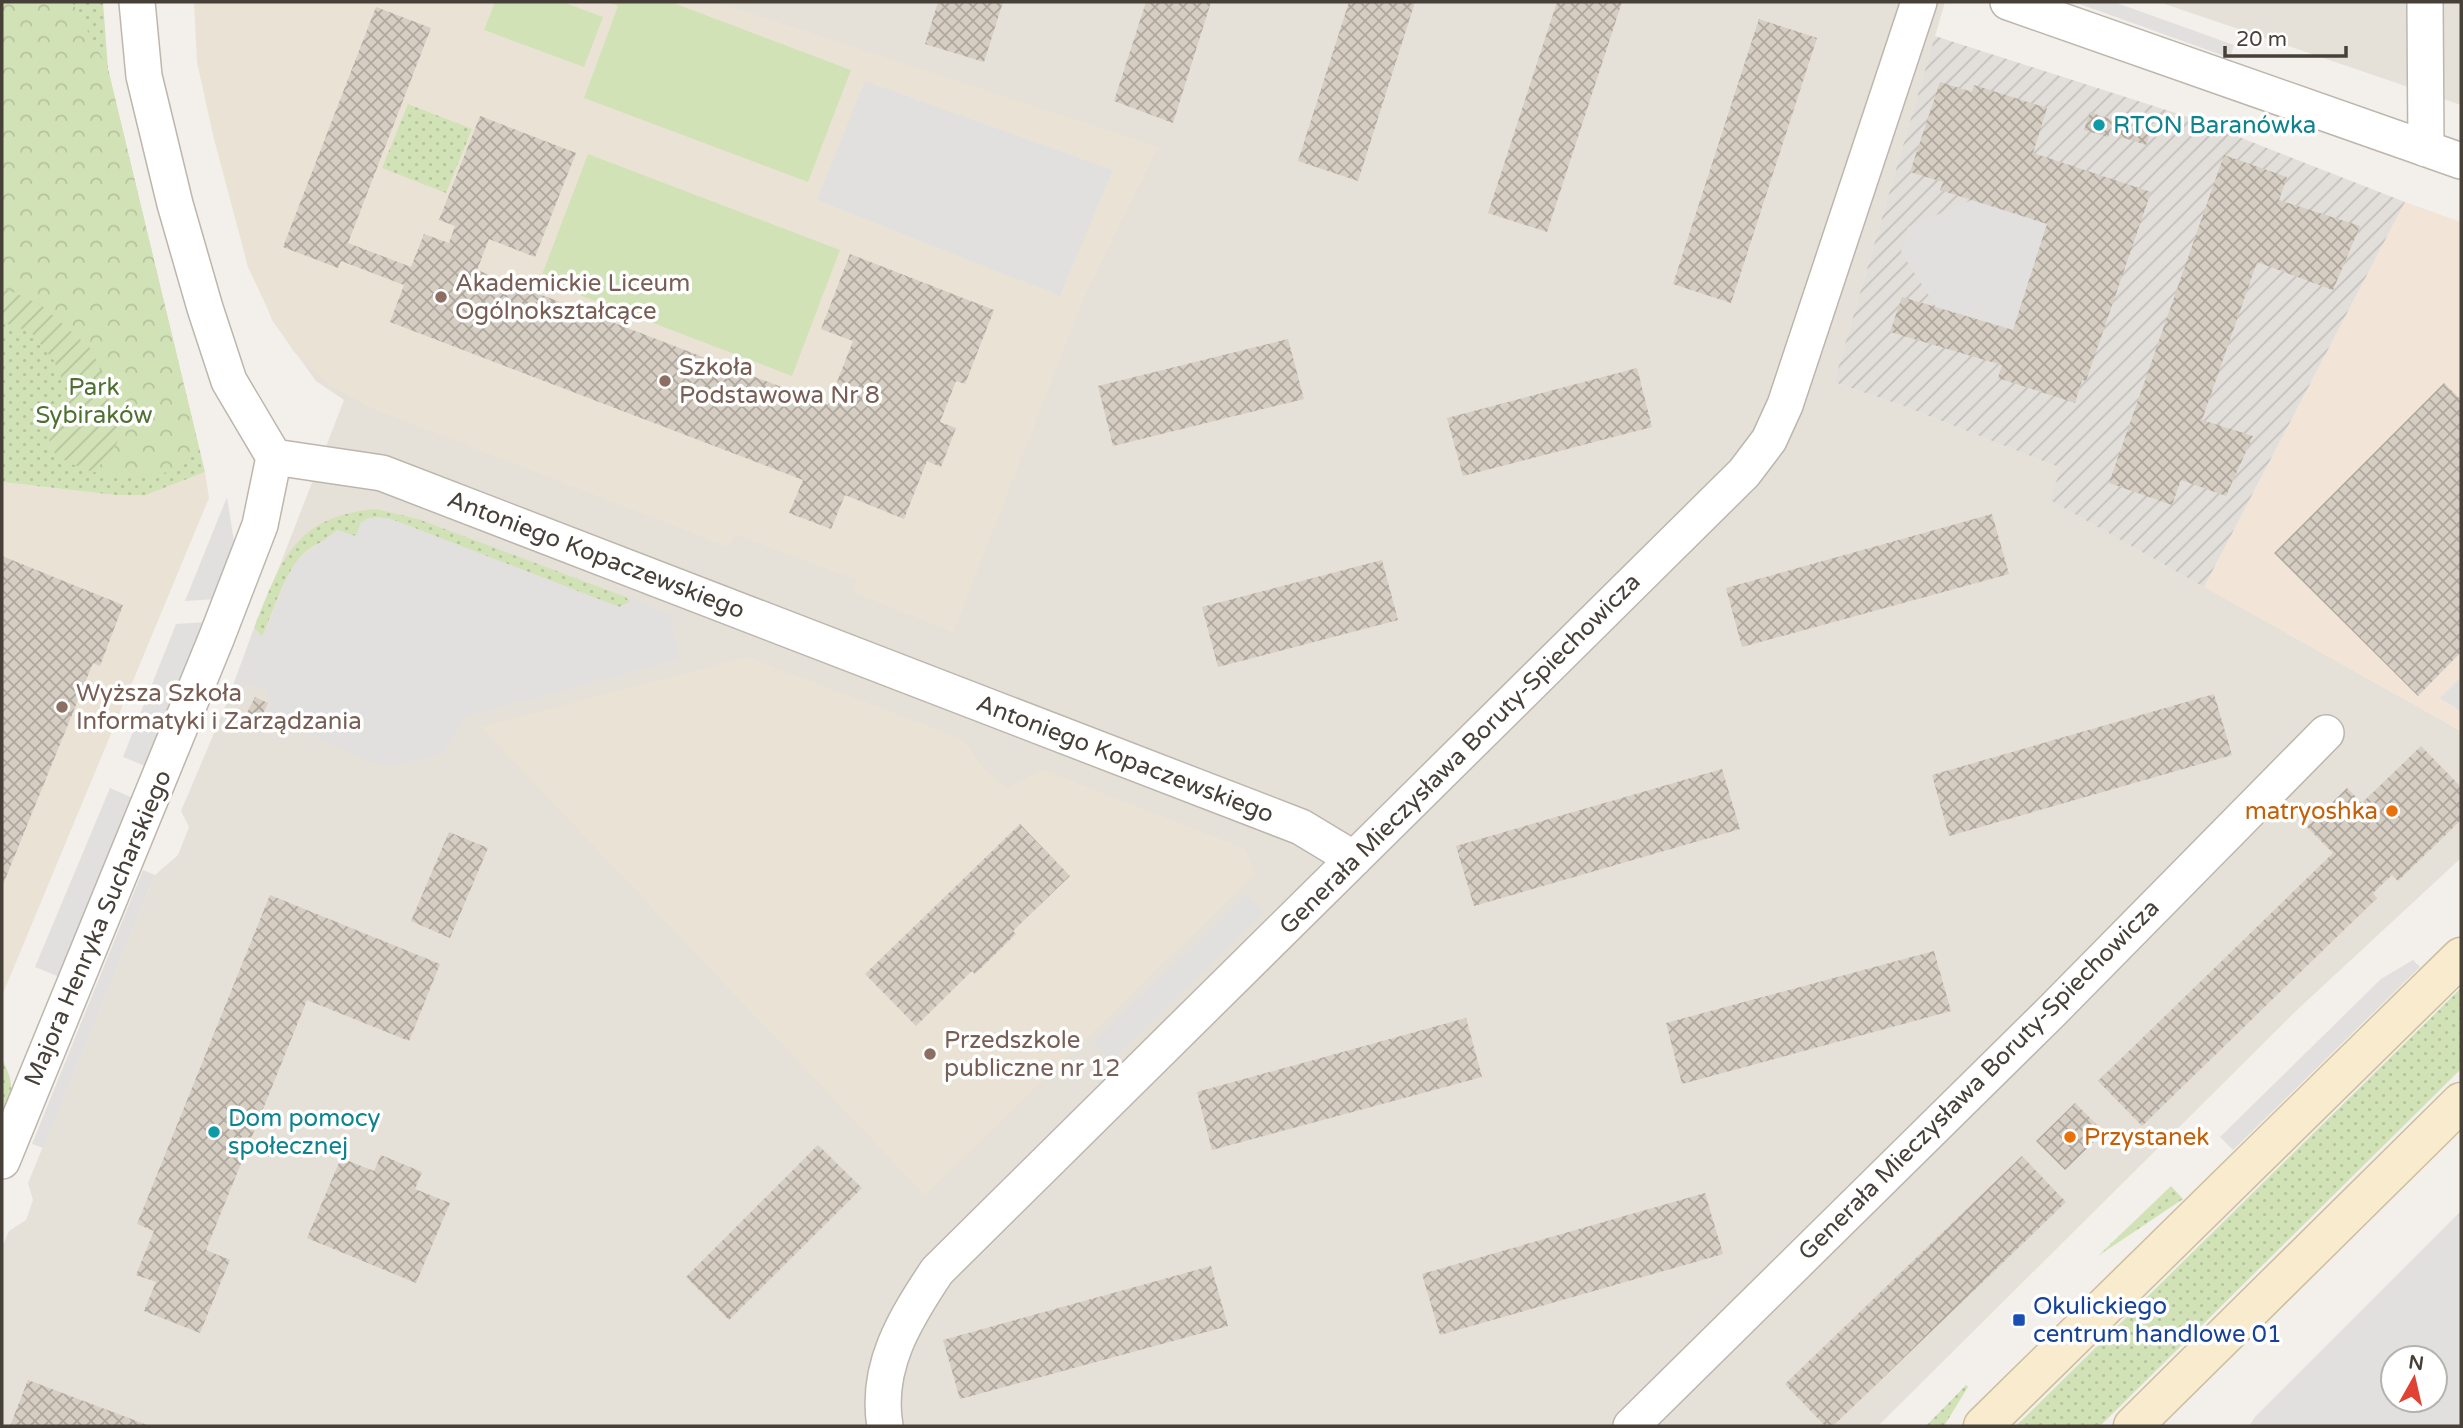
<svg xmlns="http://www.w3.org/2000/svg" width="2463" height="1428" viewBox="0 0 2463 1428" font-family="'Varela Round',sans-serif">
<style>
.residential{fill:#e6e1d8}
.commercial{fill:#f2e5d8}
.industrial{fill:url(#industrial-furrows)}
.education{fill:#eae3d5}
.grass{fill:url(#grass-dots)}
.forest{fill:url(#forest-crowns)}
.garden{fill:url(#garden-furrows)}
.pitch{fill:#d2e2b7}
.parking{fill:#e2e0de;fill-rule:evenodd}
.building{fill:url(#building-cross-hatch)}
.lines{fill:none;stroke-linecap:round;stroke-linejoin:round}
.minor-casing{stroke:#bdb6ad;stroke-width:38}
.secondary-casing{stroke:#cdbe9f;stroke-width:41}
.minor{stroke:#fff;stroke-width:35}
.secondary{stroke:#f8ebce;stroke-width:38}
.culture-dot{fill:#0f9aa8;stroke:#fff;stroke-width:2.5}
.education-dot{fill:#8d6e63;stroke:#fff;stroke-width:2.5}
.food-dot{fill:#e8710a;stroke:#fff;stroke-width:2.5}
.transit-dot{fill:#1a4fb4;stroke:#fff;stroke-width:2.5}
.labels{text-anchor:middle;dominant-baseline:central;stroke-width:7;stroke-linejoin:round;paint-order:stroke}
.culture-label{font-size:24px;fill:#0d838f;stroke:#fff;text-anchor:start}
.education-label{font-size:24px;fill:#785e54;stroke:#fff;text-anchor:start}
.park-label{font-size:24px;fill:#4e7133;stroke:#fff}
.street-label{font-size:24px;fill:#464039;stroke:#fff}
.food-label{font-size:24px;fill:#c56008;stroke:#fff;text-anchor:end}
.transit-label{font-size:24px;fill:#164399;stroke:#fff;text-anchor:start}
</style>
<defs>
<pattern id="industrial-furrows" width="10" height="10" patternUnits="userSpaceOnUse" patternTransform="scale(1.75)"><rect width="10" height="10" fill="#e2dfdb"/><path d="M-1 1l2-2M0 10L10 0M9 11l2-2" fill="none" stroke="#c3c0bd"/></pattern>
<pattern id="grass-dots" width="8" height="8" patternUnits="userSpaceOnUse" patternTransform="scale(1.75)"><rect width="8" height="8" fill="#d2e2b7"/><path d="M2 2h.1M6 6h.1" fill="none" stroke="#b6c39e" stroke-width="1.8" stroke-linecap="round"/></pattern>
<pattern id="forest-crowns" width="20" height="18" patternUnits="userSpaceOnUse" patternTransform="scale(1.75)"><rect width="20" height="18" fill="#d2e2b7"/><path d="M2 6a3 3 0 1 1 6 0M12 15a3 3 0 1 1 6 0" fill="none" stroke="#b6c39e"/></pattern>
<pattern id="garden-furrows" width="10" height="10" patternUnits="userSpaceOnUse" patternTransform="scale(1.75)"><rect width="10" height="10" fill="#d2e2b7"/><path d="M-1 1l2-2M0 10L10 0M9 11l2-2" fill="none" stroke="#b6c39e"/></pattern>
<pattern id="building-cross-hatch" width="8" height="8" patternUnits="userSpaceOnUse" patternTransform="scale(1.75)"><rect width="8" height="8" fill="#d6cdc3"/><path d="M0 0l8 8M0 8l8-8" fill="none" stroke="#afa89f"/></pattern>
</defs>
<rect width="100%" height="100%" fill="#f3efea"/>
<path class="residential" d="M 196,2 L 1945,2 L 1834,382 L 1906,407 L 2062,468 L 2051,500 L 2461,731 L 2461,858 L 2297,1010 L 1878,1426 L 2,1426 L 2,1247 L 9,1231 L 26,1220 L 33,1200 L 28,1183 L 155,875 L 178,855 L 189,827 L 181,811 L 223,712 L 344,400 L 316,381 L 272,320 L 241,236 Z
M 2159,2 L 2461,2 L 2461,105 Z"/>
<path class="commercial" d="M 2405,202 L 2461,222 L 2461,731 L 2204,587 Z"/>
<path class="industrial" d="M 1935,36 L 2188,117 L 2405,202 L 2204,587 L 2050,500 L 2061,468 L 1906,407 L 1834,382 Z"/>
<path class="education" d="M 194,2 L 716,2 L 1158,147 L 1086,292 L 953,632 L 853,592 L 857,580 L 735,534 L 729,547 L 374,409 L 329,385 L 294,352 L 271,316 L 248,267 L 213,135 L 197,62 Z
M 205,472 L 209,498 L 2,996 L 2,482 L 115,495 L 146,495 Z
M 747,657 L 964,740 L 978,763 L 1006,788 L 1043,770 L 1245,849 L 1255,874 L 925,1195 L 481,727 Z"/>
<path class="grass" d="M 2,2 L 103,2 L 108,69 L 205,472 L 146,495 L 115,495 L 2,482 Z
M 408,104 L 472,129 L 446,193 L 382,168 Z
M 376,509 L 418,519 L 626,597 L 630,602 L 619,607 L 391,519 L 376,517 L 366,519 L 356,536 C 343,539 324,539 313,546 C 287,561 274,610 262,637 L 254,628 C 281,561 294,516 376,509 Z
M 2461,988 L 2461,1069 L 2100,1426 L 2016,1426 Z
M 2,1059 C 18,1089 10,1099 2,1129 Z
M 2171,1186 L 2183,1199 L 2098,1256 Z
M 1966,1385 L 1968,1387 L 1944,1426 L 1929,1426 L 1927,1425 Z"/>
<path class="forest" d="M 2,2 L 72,2 L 108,69 L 199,448 L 163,474 L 135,477 L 93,472 L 113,451 L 41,305 L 2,287 Z"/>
<path class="garden" d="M 2,287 L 41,305 L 92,350 L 123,428 L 113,452 L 93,472 L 69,463 L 51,450 L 49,437 L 66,421 L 69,395 L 54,361 L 31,332 L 2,322 Z"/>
<path class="pitch" d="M 495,2 L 563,2 L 603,17 L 584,67 L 484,30 Z
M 607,2 L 671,2 L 851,70 L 808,182 L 584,98 L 618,6 Z
M 588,154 L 840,250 L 792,376 L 540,280 Z"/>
<path class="parking" d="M 2074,2 L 2114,2 L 2234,45 L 2230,58 Z
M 865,81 L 1113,170 L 1060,296 L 817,200 Z
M 1972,200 L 2047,224 L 2013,330 L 1936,307 L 1901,252 L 1908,227 Z
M 227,497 L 234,541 L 231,564 L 217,599 L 185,601 Z
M 376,517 L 391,519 L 619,607 L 630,602 L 626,597 L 680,618 L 675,618 L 672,623 L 679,659 L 466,716 L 443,753 L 395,766 L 378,765 L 265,715 L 272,703 L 266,700 L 269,690 L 250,686 L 232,688 L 254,628 L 263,637 L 291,570 L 299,559 L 337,530 L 356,536 L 361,522 Z
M 207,622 L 150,768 L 123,757 L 176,624 Z
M 2461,677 L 2461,711 L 2440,698 Z
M 110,788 L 135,799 L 62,978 L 35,967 Z
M 143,870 L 155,875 L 43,1148 L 32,1144 Z
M 1246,894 L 1264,912 L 1108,1064 L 1109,1058 L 1093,1042 Z
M 2413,960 L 2420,967 L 2233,1150 L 2220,1137 L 2381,979 Z
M 2461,1211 L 2461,1426 L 2249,1426 L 2255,1417 ZM 2393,1358 L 2435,1358 L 2435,1400 L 2393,1400 Z"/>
<path class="building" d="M 938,2 L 1003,2 L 984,62 L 925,44 Z
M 1146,2 L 1211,2 L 1173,123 L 1114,101 Z
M 1349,2 L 1415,2 L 1358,181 L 1298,161 Z
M 1557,2 L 1622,2 L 1547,232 L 1488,213 Z
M 376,7 L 431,28 L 348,243 L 411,267 L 424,234 L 449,243 L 455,226 L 439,220 L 480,116 L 576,153 L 535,257 L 489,239 L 477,270 L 828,405 L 853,341 L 821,329 L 850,254 L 994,310 L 965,384 L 956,381 L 940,422 L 956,428 L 941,467 L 927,461 L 904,519 L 845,495 L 831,529 L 789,513 L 803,480 L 390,322 L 404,285 L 341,261 L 338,268 L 283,247 Z
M 1759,19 L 1817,38 L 1731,303 L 1673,284 Z
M 1940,82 L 1972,92 L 1974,85 L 2047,108 L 2033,153 L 2151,192 L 2086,381 L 2082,380 L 2075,403 L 1998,378 L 2002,365 L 1890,332 L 1902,297 L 2013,330 L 2047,224 L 1940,190 L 1943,182 L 1910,172 Z
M 2090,112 L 2113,120 L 2108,137 L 2084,130 Z
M 2117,120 L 2151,132 L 2146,145 L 2112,134 Z
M 2224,155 L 2287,177 L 2279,200 L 2360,226 L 2333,290 L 2257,262 L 2202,420 L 2253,436 L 2226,496 L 2181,480 L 2172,505 L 2109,483 Z
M 1288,339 L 1304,399 L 1113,446 L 1098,386 Z
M 1637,368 L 1652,427 L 1463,476 L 1447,418 Z
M 2444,383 L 2461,400 L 2461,652 L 2418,696 L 2274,553 Z
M 1992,514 L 2009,574 L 1742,647 L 1726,588 Z
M 2,556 L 123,605 L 100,666 L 93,663 L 2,887 Z
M 1382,560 L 1398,620 L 1218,667 L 1202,607 Z
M 2214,694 L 2232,755 L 1949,836 L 1932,775 Z
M 255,697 L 268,703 L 260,720 L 247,713 Z
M 2421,746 L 2461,787 L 2461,820 L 2398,881 L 2392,875 L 2373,893 L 2377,898 L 2142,1126 L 2098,1081 L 2333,853 L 2307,827 L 2347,788 L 2362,803 Z
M 1722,769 L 1740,829 L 1474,906 L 1456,846 Z
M 1020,824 L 1070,876 L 1013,931 L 1016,934 L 975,974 L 972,971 L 916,1026 L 865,974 Z
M 449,832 L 488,848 L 450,938 L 411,921 Z
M 270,895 L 440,964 L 409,1041 L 307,1000 L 206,1250 L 230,1260 L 200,1333 L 144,1311 L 156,1282 L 136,1275 L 154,1231 L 137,1224 Z
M 1934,951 L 1951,1011 L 1682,1084 L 1666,1023 Z
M 1466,1018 L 1482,1077 L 1212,1150 L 1197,1092 Z
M 2075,1103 L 2104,1132 L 2065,1170 L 2036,1141 Z
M 818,1145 L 862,1188 L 729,1320 L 686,1277 Z
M 381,1155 L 422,1172 L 415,1189 L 450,1203 L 416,1283 L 307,1238 L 341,1158 L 374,1171 Z
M 2022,1156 L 2066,1202 L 1833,1426 L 1825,1426 L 1785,1384 Z
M 1705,1193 L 1723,1254 L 1440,1335 L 1422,1274 Z
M 1211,1266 L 1228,1326 L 960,1399 L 943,1340 Z
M 28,1380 L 150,1426 L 10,1426 Z"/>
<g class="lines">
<g class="minor-casing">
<path id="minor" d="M 137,2 L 144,76 L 175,204 L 205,308 L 229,381 L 274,457
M 2008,2 L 2461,161
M 2425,2 L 2426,149
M 274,457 L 382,473 L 1301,827 L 1354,859
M 2,1161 L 216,639 L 260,525 L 274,457
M 885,1426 C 875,1367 905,1319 937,1271 L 1744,473 L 1769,440 L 1785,405 L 1919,2
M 1631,1426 L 2050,1013 L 2326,733"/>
</g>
<g class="secondary-casing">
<path id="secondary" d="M 1983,1426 L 2461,957
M 2133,1426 L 2461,1102"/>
</g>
<use href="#minor" class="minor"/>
<use href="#secondary" class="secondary"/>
</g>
<g class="culture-dot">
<circle cx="2099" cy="125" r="7"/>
<circle cx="214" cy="1132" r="7"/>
</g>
<g class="education-dot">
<circle cx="441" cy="297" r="7"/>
<circle cx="665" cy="381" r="7"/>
<circle cx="62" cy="707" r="7"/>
<circle cx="930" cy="1054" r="7"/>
</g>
<g class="food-dot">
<circle cx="2392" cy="811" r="7"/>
<circle cx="2070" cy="1137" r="7"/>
</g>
<rect class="transit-dot" x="2012" y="1313" width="14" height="14" rx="3.5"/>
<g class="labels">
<g class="culture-label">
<text x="2113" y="125">RTON Baranówka</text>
<text x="228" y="1118">Dom pomocy<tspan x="228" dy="28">społecznej</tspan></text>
</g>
<g class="education-label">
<text x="455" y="283">Akademickie Liceum<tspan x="455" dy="28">Ogólnokształcące</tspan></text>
<text x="679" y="367">Szkoła<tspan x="679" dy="28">Podstawowa Nr 8</tspan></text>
<text x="76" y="693">Wyższa Szkoła<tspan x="76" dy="28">Informatyki i Zarządzania</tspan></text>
<text x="944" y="1040">Przedszkole<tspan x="944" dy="28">publiczne nr 12</tspan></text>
</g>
<g class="park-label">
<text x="94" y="387">Park<tspan x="94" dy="28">Sybiraków</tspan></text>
</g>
<g class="street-label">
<text transform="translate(596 555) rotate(21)">Antoniego Kopaczewskiego</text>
<text transform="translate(1460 754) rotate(-45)">Generała Mieczysława Boruty-Spiechowicza</text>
<text transform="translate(1125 759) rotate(21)">Antoniego Kopaczewskiego</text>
<text transform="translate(98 928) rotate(-67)">Majora Henryka Sucharskiego</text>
<text transform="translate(1979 1080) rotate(-45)">Generała Mieczysława Boruty-Spiechowicza</text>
</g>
<g class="food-label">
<text x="2378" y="811">matryoshka</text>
<text x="2084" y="1137" text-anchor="start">Przystanek</text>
</g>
<g class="transit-label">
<text x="2033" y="1306">Okulickiego<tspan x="2033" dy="28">centrum handlowe 01</tspan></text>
</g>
</g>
<rect width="2463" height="1428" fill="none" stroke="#464039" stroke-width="7"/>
<g transform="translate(2414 1379) rotate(8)"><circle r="33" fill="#ffffff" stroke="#b5b3b0" stroke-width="2"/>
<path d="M0-5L12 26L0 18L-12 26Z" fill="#e04233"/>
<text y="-10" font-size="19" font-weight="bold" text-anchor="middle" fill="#464039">N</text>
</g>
<path d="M2225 46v10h121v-10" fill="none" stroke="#464039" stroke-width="3.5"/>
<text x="2236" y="46" font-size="21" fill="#464039" stroke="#ffffff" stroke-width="5" paint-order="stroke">20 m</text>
</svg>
